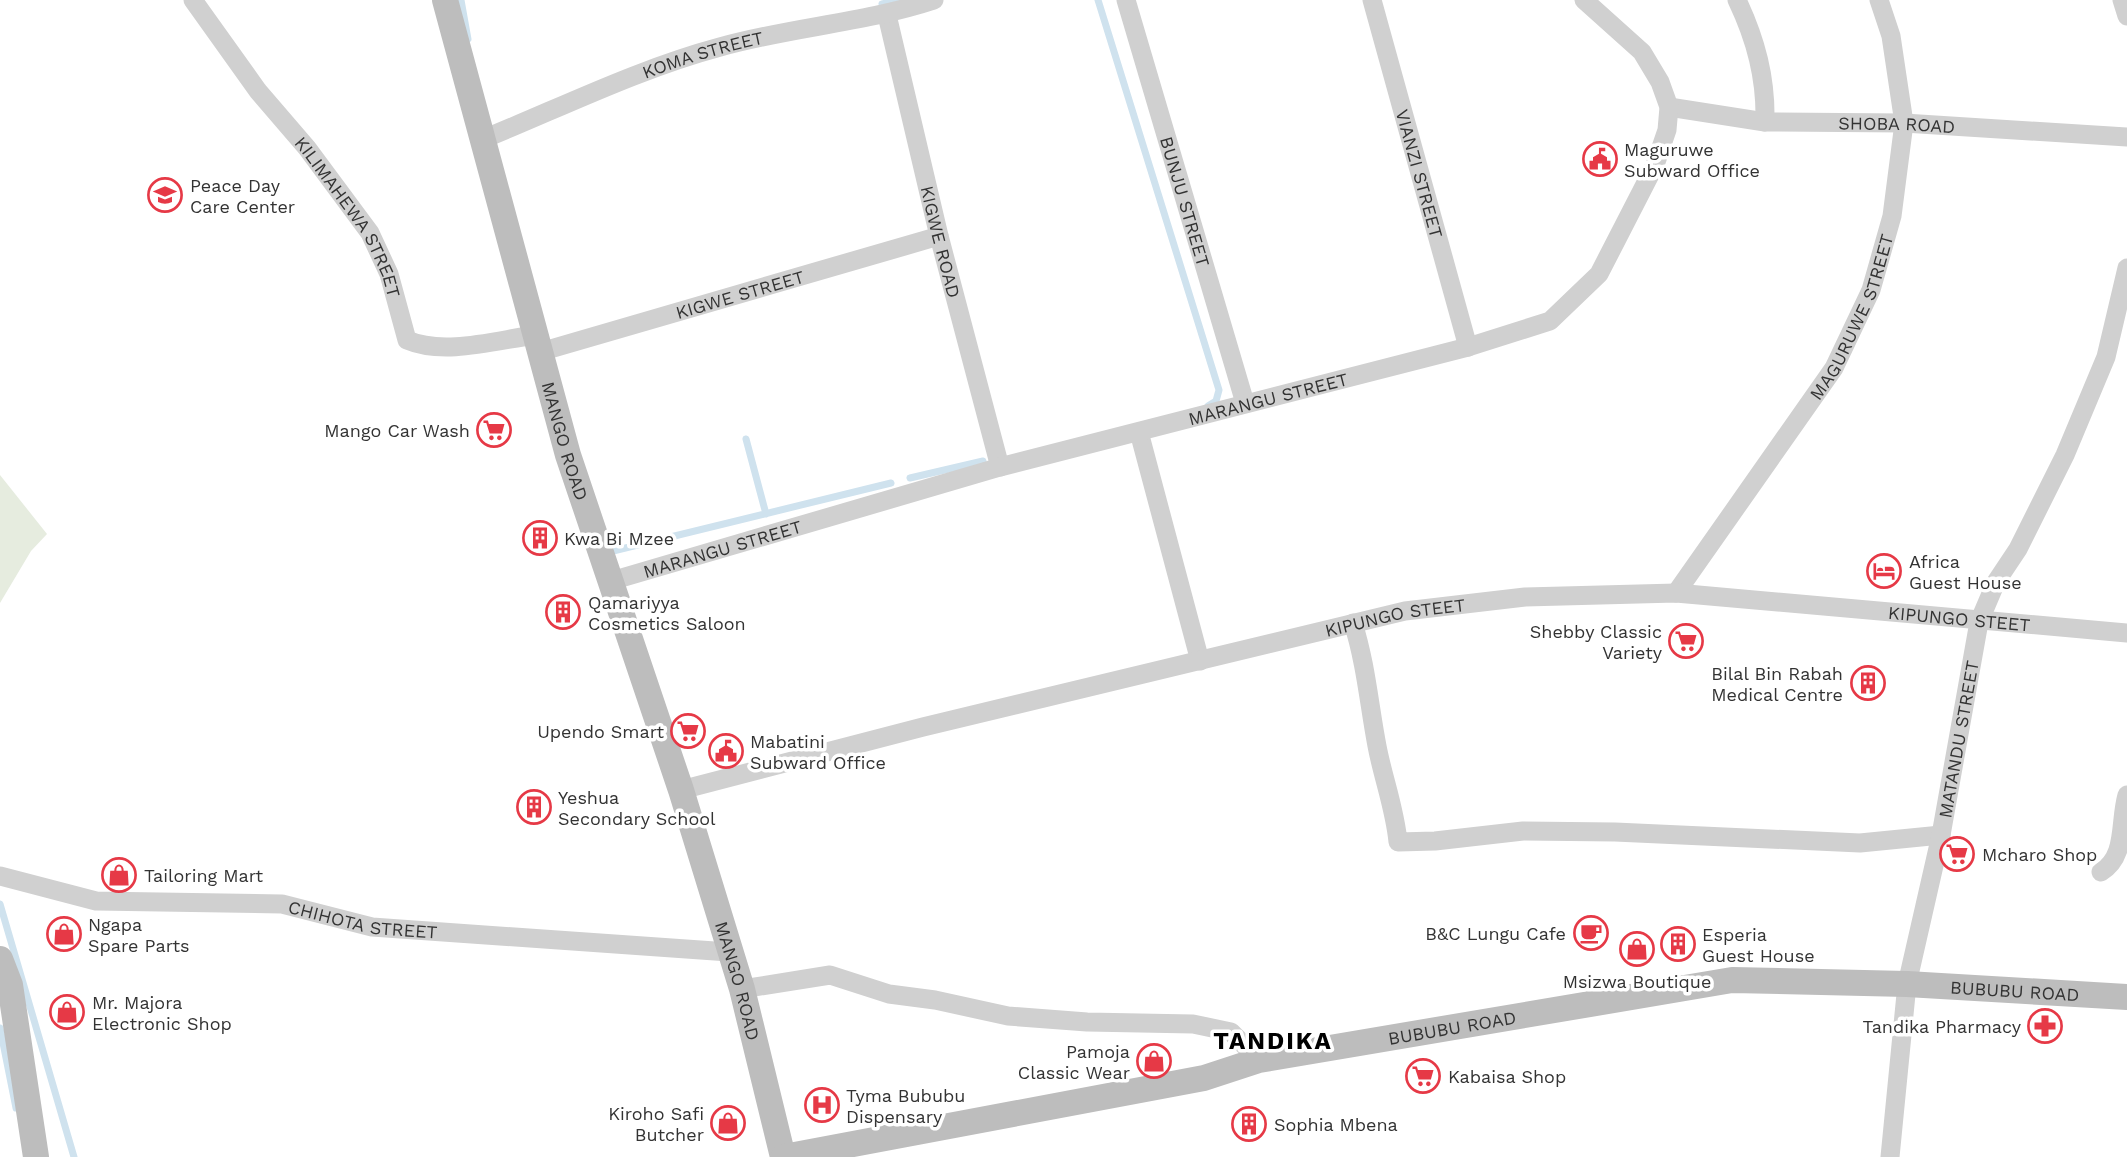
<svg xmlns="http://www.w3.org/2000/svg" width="2127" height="1157" viewBox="0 0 2127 1157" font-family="'Work Sans',sans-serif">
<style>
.green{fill:#e6ecdf}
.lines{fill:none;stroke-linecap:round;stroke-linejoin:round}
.stream{stroke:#cfe2ee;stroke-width:7}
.street{stroke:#d0d0d0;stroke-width:19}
.secondary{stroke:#bdbdbd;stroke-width:26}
.labels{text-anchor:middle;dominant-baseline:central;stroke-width:7;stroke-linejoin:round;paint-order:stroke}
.street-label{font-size:18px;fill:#333;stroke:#fff}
.poi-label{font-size:18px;fill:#333;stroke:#fff;text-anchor:start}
.district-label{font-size:24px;font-weight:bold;letter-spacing:2px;fill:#000;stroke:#fff}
</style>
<rect width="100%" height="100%" fill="#fff"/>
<path class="green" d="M 0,475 L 47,534 L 31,551 L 0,603 Z"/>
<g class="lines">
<path class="stream" d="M 461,0 L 468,39
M 1098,0 L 1219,390 L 1216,401 L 1208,406
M 882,4 L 898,0
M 746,439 L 766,514
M 910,478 L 983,461
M 608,549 L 609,552 L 891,483
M 0,904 L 74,1157
M 0,1028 L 16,1108"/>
<g class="street">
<path id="s1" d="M 193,0 L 258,91 L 307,148 L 370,233 L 389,274 L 407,340 C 444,356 497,340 535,335"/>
<path id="s2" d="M 1126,0 L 1245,403"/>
<path id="s3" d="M 1372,0 L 1468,347"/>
<path d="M 1737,0 C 1756,40 1766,78 1765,122"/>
<path d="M 2122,0 L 2127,16"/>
<path id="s4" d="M 887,15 L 939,236 L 1000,467"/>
<path id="s5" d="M 1669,107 L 1765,122 L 1904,123 L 2127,137"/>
<path id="s6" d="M 481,140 C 560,108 638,69 720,47 C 791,27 864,23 934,0"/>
<path id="s7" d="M 540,352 L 939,236"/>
<path d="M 1139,432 L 1200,661"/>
<path id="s8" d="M 611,581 L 1000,467 L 1468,347 L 1550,321 L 1599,274 L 1655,165 L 1667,130 L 1669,107 L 1660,82 L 1642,52 L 1584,0"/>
<path id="s9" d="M 1676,593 L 1834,368 L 1871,290 L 1892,216 L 1904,123 L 1891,36 L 1879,0"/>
<path d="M 1353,623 C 1366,664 1369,704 1377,746 C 1383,778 1395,809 1398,842 L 1435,841 L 1523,831 L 1615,832 L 1860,843 L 1941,835"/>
<path id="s10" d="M 681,790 L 923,727 L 1405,611 L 1525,597 L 1676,593 L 2127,633"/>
<path d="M 2101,872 C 2127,856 2119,823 2127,795"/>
<path id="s11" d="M 0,876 L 96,901 L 282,904 L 372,927 L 729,952"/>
<path d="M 742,989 L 830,975 L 889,994 L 935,1000 L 1008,1016 L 1087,1022 L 1193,1024 L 1231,1032 L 1259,1060"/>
<path id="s12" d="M 1890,1157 L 1907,984 L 1941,835 L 1979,622 L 1996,582 L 2018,549 L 2065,455 L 2106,357 L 2127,268"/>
</g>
<g class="secondary">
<path id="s13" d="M 445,0 L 568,455 L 681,790 L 742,989 L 783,1157"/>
<path d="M 0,959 L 10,985 L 36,1157"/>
<path id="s14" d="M 784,1157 L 1204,1078 L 1259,1060 L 1732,980 L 1907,984 L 2127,997"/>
</g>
</g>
<defs>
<g id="civic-ring" transform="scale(1.75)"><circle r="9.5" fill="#fff" stroke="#e63946" stroke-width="1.5"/><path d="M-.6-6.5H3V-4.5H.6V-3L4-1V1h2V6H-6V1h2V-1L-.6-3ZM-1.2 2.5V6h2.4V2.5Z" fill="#e63946"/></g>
<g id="school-ring" transform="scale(1.75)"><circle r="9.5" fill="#fff" stroke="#e63946" stroke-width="1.5"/><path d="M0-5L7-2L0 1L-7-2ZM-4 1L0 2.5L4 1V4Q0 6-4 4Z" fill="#e63946"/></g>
<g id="supermarket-ring" transform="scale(1.75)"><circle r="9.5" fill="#fff" stroke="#e63946" stroke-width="1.5"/><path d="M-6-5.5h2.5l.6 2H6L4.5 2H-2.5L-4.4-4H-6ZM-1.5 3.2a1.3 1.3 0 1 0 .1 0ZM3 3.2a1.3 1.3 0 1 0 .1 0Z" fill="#e63946"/></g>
<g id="building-ring" transform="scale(1.75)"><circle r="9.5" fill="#fff" stroke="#e63946" stroke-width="1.5"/><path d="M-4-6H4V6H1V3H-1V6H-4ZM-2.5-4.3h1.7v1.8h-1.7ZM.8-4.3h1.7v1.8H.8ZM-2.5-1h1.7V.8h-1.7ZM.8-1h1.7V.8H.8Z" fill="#e63946"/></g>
<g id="hotel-ring" transform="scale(1.75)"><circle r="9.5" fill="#fff" stroke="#e63946" stroke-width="1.5"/><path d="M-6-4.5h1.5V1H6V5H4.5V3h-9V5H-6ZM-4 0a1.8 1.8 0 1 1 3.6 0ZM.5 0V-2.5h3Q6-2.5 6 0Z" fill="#e63946"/></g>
<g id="shop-ring" transform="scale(1.75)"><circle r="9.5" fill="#fff" stroke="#e63946" stroke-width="1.5"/><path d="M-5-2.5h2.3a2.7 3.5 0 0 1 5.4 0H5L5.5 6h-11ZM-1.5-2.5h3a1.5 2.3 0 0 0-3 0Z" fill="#e63946"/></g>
<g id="cafe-ring" transform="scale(1.75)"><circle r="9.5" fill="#fff" stroke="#e63946" stroke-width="1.5"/><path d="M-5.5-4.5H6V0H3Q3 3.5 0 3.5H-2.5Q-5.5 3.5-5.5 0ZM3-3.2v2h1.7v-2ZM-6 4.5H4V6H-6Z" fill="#e63946"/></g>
<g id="pharmacy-ring" transform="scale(1.75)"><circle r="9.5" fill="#fff" stroke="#e63946" stroke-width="1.5"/><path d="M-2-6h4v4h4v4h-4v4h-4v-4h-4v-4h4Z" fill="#e63946"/></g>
<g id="hospital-ring" transform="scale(1.75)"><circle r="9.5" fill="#fff" stroke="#e63946" stroke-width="1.5"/><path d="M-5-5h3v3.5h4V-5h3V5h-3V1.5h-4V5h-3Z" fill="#e63946"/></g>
</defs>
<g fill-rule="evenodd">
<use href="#civic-ring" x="1600" y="159"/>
<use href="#school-ring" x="165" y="195"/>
<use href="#supermarket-ring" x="494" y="430"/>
<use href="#building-ring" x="540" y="538"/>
<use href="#hotel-ring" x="1884" y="571"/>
<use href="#building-ring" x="563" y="612"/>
<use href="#supermarket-ring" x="1686" y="641"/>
<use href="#building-ring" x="1868" y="683"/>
<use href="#supermarket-ring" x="688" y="731"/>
<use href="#civic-ring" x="726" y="751"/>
<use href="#building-ring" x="534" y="807"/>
<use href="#supermarket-ring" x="1957" y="854"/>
<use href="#shop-ring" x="119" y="875"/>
<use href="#cafe-ring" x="1591" y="933"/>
<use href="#shop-ring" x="64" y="934"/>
<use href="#building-ring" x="1678" y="944"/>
<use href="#shop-ring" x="1637" y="949"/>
<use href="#shop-ring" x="67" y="1012"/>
<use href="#pharmacy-ring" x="2045" y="1026"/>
<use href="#shop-ring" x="1154" y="1061"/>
<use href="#supermarket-ring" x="1423" y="1076"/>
<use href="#hospital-ring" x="822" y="1105"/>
<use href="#shop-ring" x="728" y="1123"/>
<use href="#building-ring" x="1249" y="1124"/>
</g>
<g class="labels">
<g class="street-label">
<text stroke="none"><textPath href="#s6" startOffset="238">KOMA STREET</textPath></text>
<text stroke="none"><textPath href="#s5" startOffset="229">SHOBA ROAD</textPath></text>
<text stroke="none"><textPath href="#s3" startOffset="180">VIANZI STREET</textPath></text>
<text stroke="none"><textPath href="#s2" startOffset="210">BUNJU STREET</textPath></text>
<text stroke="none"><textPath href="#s1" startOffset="268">KILIMAHEWA STREET</textPath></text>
<text stroke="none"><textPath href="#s4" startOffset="233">KIGWE ROAD</textPath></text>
<text stroke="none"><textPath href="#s7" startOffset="208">KIGWE STREET</textPath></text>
<text stroke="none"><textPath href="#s9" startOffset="329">MAGURUWE STREET</textPath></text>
<text stroke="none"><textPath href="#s8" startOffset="682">MARANGU STREET</textPath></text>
<text stroke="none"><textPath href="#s13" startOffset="457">MANGO ROAD</textPath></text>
<text stroke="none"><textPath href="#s8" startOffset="116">MARANGU STREET</textPath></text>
<text stroke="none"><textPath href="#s10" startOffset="735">KIPUNGO STEET</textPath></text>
<text stroke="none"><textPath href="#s10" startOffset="1302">KIPUNGO STEET</textPath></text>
<text stroke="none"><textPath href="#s12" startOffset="424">MATANDU STREET</textPath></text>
<text stroke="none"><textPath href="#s11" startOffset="368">CHIHOTA STREET</textPath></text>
<text stroke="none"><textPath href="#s13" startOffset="1024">MANGO ROAD</textPath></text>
<text stroke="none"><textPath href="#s14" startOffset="1248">BUBUBU ROAD</textPath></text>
<text stroke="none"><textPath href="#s14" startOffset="681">BUBUBU ROAD</textPath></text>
</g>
<g class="poi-label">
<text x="1624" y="149">Maguruwe<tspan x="1624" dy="21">Subward Office</tspan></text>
<text x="190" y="185">Peace Day<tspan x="190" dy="21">Care Center</tspan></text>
<text x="470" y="430" text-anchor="end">Mango Car Wash</text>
<text x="564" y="538">Kwa Bi Mzee</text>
<text x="1909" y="561">Africa<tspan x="1909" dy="21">Guest House</tspan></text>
<text x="588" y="602">Qamariyya<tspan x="588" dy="21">Cosmetics Saloon</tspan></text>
<text x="1662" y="631" text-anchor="end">Shebby Classic<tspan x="1662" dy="21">Variety</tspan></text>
<text x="1843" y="673" text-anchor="end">Bilal Bin Rabah<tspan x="1843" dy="21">Medical Centre</tspan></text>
<text x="664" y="731" text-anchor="end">Upendo Smart</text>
<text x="750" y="741">Mabatini<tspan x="750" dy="21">Subward Office</tspan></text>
<text x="558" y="797">Yeshua<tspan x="558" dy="21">Secondary School</tspan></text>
<text x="1982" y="854">Mcharo Shop</text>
<text x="144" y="875">Tailoring Mart</text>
<text x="88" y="924">Ngapa<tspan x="88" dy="21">Spare Parts</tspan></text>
<text x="1566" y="933" text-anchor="end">B&amp;C Lungu Cafe</text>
<text x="1702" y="934">Esperia<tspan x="1702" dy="21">Guest House</tspan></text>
<text x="1637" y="981" text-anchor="middle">Msizwa Boutique</text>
<text x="92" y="1002">Mr. Majora<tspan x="92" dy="21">Electronic Shop</tspan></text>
<text x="2021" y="1026" text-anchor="end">Tandika Pharmacy</text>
<text x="1130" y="1051" text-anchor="end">Pamoja<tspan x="1130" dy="21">Classic Wear</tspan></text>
<text x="1448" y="1076">Kabaisa Shop</text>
<text x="846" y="1095">Tyma Bububu<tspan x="846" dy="21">Dispensary</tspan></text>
<text x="704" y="1113" text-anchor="end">Kiroho Safi<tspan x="704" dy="21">Butcher</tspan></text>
<text x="1274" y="1124">Sophia Mbena</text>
</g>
<g class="district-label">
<text x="1273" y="1041">TANDIKA</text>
</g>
</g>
</svg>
